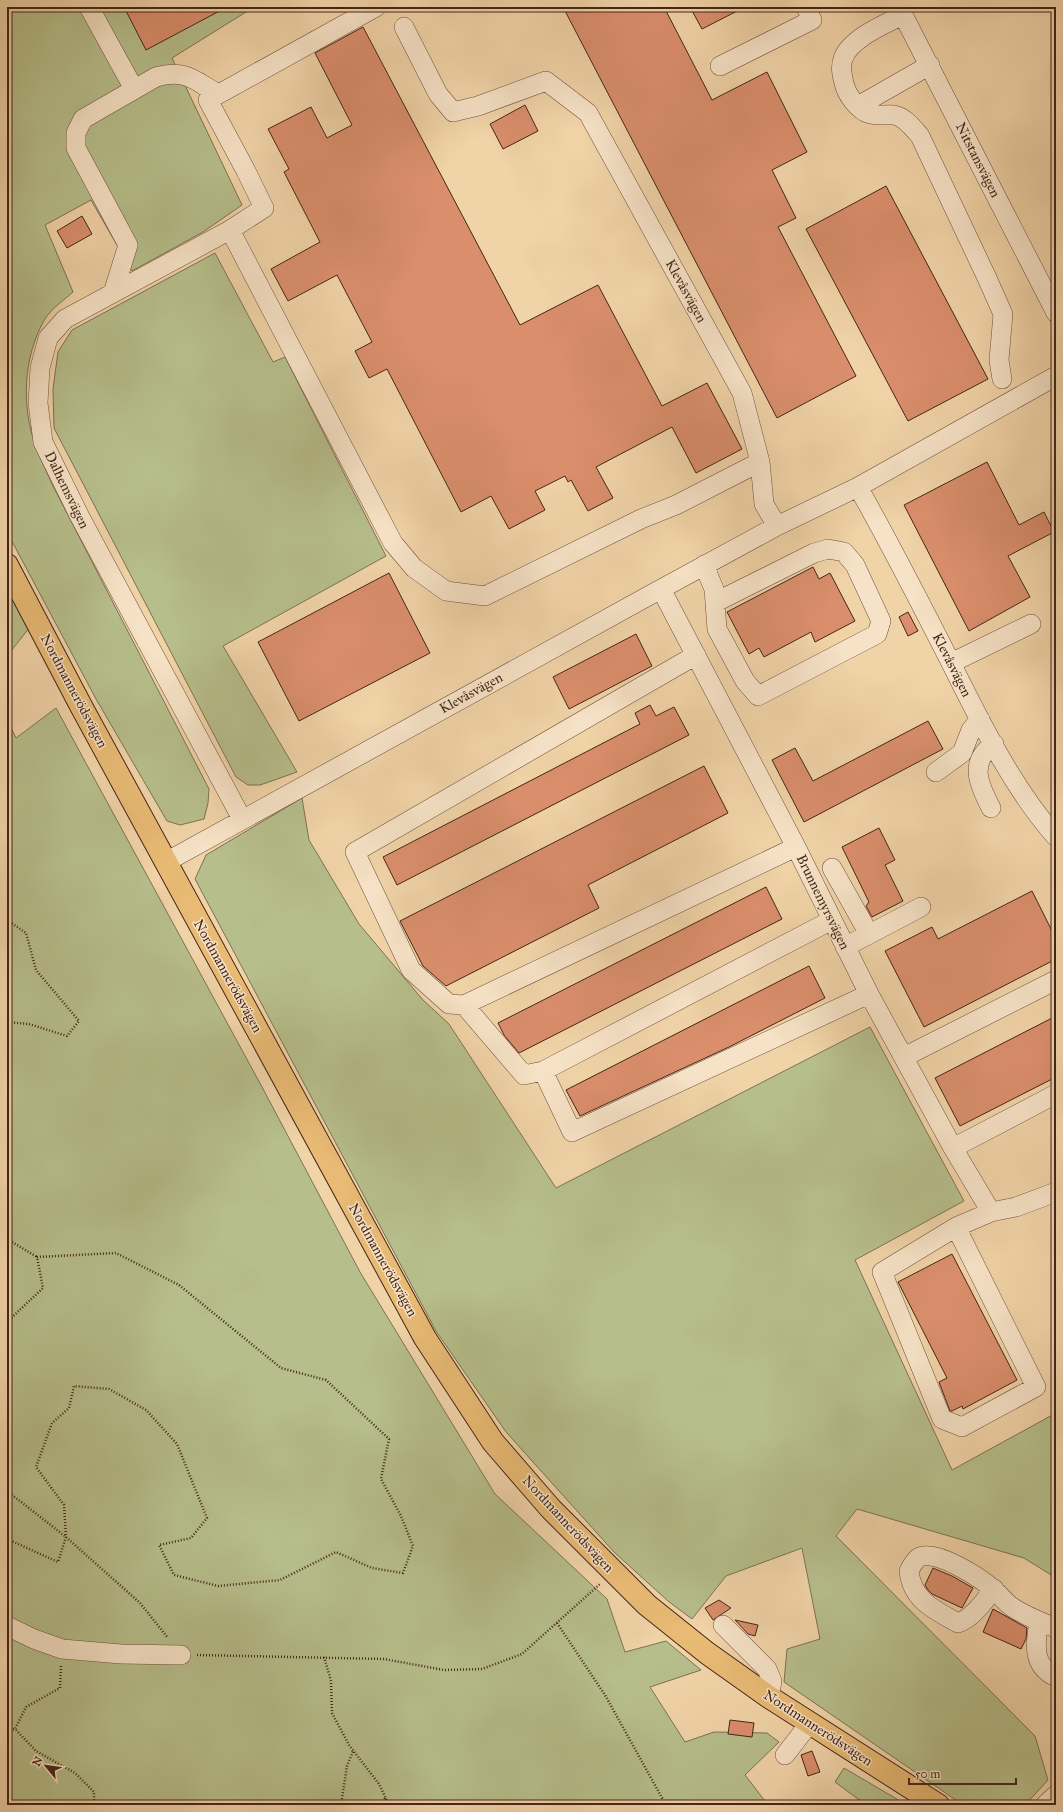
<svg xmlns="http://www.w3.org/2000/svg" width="1063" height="1812" viewBox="0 0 1063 1812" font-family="'IM FELL Great Primer',serif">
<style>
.green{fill:#b6be8b;stroke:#7c7252}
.building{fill:#da8e6c;stroke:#432519}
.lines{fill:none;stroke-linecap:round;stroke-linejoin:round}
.minor-casing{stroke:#6e503d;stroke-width:20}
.major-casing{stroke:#432519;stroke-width:24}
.path{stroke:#432519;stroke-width:2.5;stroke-dasharray:1 2;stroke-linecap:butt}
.minor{stroke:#f6e2c6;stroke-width:19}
.major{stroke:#e8ba74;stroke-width:22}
.labels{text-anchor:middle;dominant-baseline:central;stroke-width:3;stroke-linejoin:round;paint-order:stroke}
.street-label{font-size:14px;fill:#432519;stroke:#f6e2c6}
</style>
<rect width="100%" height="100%" fill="#f1d3a8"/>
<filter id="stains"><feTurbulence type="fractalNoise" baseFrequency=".005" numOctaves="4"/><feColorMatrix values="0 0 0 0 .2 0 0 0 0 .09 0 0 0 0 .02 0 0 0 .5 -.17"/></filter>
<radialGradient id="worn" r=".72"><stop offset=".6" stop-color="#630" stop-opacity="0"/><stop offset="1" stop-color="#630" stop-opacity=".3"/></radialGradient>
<path class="green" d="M 7,7 L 254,7 L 172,58 L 242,205 L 203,232 L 132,271 L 91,200 L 45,225 L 73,292 C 64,300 51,309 45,319 C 23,356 21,407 36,447 C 41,460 47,473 53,486 L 209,789 L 208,803 L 204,819 L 180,825 L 167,821 L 96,699 L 7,532 Z
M 215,253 L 273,362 L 285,357 L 386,556 L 223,646 L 297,772 L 260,785 L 248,785 L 236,777 L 54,428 L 53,389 L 58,352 L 72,330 Z
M 7,585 L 30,627 L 7,656 Z
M 56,708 L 262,1087 L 360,1272 L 495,1494 L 607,1599 L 625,1652 L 666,1641 L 701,1670 L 650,1687 L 685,1742 L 714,1732 L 767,1733 L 779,1742 L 745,1775 L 768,1805 L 7,1805 L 7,719 L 16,738 Z
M 302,798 L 309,840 L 359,924 L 423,1000 L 449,1024 L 556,1188 L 870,1027 L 964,1201 L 855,1260 L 952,1470 L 1056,1413 L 1056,1578 L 1024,1558 L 857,1509 L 836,1536 L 1035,1736 L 1048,1780 L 1025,1805 L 963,1805 L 784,1682 L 787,1649 L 820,1639 L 802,1548 L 726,1576 L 692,1619 L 668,1601 L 614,1552 L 506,1432 L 436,1331 L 195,879 L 206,855 Z
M 844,1768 L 907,1805 L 866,1805 L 835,1782 Z"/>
<path class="building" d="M 124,7 L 227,7 L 146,50 Z
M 563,7 L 664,7 L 712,100 L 767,72 L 807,152 L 772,170 L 796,218 L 778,227 L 856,376 L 777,418 Z
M 690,7 L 745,7 L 702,29 Z
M 363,27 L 520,325 L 598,285 L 662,406 L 707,383 L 742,449 L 696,473 L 672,427 L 596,467 L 613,498 L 588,511 L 571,480 L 568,482 L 565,476 L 535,491 L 545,510 L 509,529 L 491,496 L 461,512 L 387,369 L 369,378 L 355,351 L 372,342 L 337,275 L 288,301 L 271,269 L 320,242 L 284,172 L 289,169 L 268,129 L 311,107 L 327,138 L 352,125 L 315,53 Z
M 525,105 L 538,131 L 503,149 L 490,124 Z
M 886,186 L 988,379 L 908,421 L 806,229 Z
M 82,216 L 92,234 L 67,248 L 57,231 Z
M 987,462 L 1019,525 L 1044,512 L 1054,532 L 1008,556 L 1030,597 L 969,631 L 904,505 Z
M 813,567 L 819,579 L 830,573 L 855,621 L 815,642 L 811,632 L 764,657 L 759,648 L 749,654 L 727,612 Z
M 389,573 L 430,653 L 299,721 L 258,642 Z
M 908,612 L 918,631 L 908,636 L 899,617 Z
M 636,634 L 652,666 L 569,709 L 553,677 Z
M 650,705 L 656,716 L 674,707 L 689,735 L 397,885 L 383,857 L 640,724 L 635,713 Z
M 928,721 L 943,749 L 804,822 L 772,760 L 795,748 L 813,781 Z
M 704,766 L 728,813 L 588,885 L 599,908 L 446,986 L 423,966 L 400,921 Z
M 879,828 L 895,860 L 885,865 L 903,901 L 872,917 L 866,906 L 869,902 L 842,847 Z
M 766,887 L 782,919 L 519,1053 L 504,1035 L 498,1023 Z
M 1032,891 L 1056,939 L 1056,959 L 924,1027 L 885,951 L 932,927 L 938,939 Z
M 809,966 L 825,998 L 729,1047 L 580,1116 L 566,1090 Z
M 1056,1016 L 1056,1077 L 960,1126 L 935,1078 Z
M 952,1254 L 1017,1380 L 963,1409 L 962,1406 L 952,1411 L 950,1411 L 939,1382 L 947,1378 L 898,1282 Z
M 933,1568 L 952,1576 L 973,1588 L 962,1608 L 932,1594 L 928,1590 L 925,1585 Z
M 719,1600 L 731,1608 L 713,1620 L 705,1608 Z
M 993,1609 L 1027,1628 L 1026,1639 L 1021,1649 L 983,1632 Z
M 735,1620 L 758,1625 L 755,1636 L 748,1634 Z
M 730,1720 L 754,1723 L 752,1737 L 728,1734 Z
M 812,1751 L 820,1772 L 808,1776 L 801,1755 Z"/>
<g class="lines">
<g class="minor-casing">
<path id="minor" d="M 89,7 L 134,89
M 899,7 L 1056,313
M 903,15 C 885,24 849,39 843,59 C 840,67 842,75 844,83 C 846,93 855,106 865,112 C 875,117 884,114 894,115 C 905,117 913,128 920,136 L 987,278 L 1003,314 L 999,360 L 1002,379
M 404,27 L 438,94 L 453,112 L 478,106 L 546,81 L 588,113 L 742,393 L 760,462 L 764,504 L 777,526
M 720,66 L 812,20 L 806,7
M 858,106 L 930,65
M 230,230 L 393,543 L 414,568 L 446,591 L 485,596 L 641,519 L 676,505 L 760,462
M 113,293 L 128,245 L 76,148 L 76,133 L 83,119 L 156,77 C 186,69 194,80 218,94
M 858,487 C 892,547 923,608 954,669 C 983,727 1013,788 1056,837
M 704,565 L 714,589 L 717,629 L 745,681 L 758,696 L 877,634 L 881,621 L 855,565 L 844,552 L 828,549 L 814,553 L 716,602
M 661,589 L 796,847 L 869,994 L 953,1148 L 991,1212
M 951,663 L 1031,624
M 936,772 L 962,753 L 971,730 L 980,719
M 991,808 C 979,785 968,762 994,744
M 242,819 L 80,517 L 43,442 L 38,403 L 40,368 L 48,338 L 65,319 L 230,230 L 264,208 L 246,171 L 208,100 L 376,7
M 166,862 L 661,589 L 777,526 L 858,487 L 1056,376
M 832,868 L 869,934
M 832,920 L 543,1071 L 572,1132 L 869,994
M 845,947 L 921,907
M 464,1005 L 449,1004 L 411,970 L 355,852 L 696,655
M 904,1057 L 1056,980
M 543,1071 L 524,1075 L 464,1005 L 796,847
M 953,1148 L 1056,1094
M 956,1227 L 1036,1387 L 962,1427 L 942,1419 L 882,1272 L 956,1227 L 991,1212 L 1016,1207 L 1056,1192
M 994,1589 C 984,1601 973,1618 958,1623 C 934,1610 912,1600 909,1571 C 911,1567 914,1561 918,1558 C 934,1547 982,1579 994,1590 C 1000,1595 1005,1602 1012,1607 C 1025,1616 1041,1622 1056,1628
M 1039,1622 C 1035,1644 1032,1666 1056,1677
M 723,1625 L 767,1669 L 772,1681 L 769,1697
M 7,1626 L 34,1639 L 62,1649 L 121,1654 L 181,1655
M 785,1755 L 809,1724
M 1045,1805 L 1056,1795"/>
</g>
<g class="major-casing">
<path id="major" d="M 7,565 L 81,706 L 425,1338 L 493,1442 L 551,1509 L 647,1605 L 707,1653 L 769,1697 L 938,1805"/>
</g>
<path class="path" d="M 7,920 L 26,933 L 36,970 L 79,1021 L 67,1036 L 29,1024 L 7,1022
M 7,1239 L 37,1257
M 7,1322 L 43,1288 L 37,1257 L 116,1253 L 179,1285 L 281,1368 L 326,1380 L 389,1439 L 381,1479 L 401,1516 L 413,1546 L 403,1573 L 372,1568 L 336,1552 L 280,1580 L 218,1586 L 174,1575 L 159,1545 L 191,1538 L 207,1518 L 177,1444 L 146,1410 L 109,1389 L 74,1386 L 69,1408 L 52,1423 L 36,1467 L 64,1505 L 66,1537 L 58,1562 L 7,1539
M 7,1491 L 66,1537 L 140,1603 L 168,1638
M 557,1623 L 605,1695 L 666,1805
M 197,1655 L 384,1659 L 444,1670 L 482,1669 L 522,1654 L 601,1583
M 324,1657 L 331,1681 L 332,1713 L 349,1745 L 379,1784 L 389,1805
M 61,1666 L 60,1688 L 26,1707 L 15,1729 L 36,1751 L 75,1773 L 94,1792 L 94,1805
M 7,1730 L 15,1729
M 341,1805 L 347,1766 L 353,1751
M 384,1805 L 385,1798"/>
<use href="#minor" class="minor"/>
<use href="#major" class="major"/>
</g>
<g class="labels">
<g class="street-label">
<text transform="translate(978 160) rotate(63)">Nitstansvägen</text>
<text transform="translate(686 291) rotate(61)">Klevåsvägen</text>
<text transform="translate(67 490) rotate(64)">Dalhemsvägen</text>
<text transform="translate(952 665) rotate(63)">Klevåsvägen</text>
<text transform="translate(74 691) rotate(62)">Nordmannerödsvägen</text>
<text transform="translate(471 693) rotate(-29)">Klevåsvägen</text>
<text transform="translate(823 902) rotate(64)">Brunnemyrsvägen</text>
<text transform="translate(228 976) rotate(61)">Nordmannerödsvägen</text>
<text transform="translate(383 1260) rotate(61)">Nordmannerödsvägen</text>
<text transform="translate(568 1524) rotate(47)">Nordmannerödsvägen</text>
<text transform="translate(818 1728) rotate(33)">Nordmannerödsvägen</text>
</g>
</g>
<rect width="1063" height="1812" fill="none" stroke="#f1d3a8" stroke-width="24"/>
<rect x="8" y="8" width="1047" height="1796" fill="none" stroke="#432519" stroke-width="2"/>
<rect x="12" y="12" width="1039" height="1788" fill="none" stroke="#432519"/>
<g transform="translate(46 1766) rotate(299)" stroke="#f6e2c6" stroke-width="3" paint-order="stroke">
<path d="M0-3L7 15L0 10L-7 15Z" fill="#432519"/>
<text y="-6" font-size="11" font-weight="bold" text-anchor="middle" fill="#432519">N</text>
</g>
<path d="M909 1778v6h107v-6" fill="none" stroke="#432519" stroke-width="2"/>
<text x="915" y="1778" font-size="12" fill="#432519" stroke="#f6e2c6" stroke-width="3" paint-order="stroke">50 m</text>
<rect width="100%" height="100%" filter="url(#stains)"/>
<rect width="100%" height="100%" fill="url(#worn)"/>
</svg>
